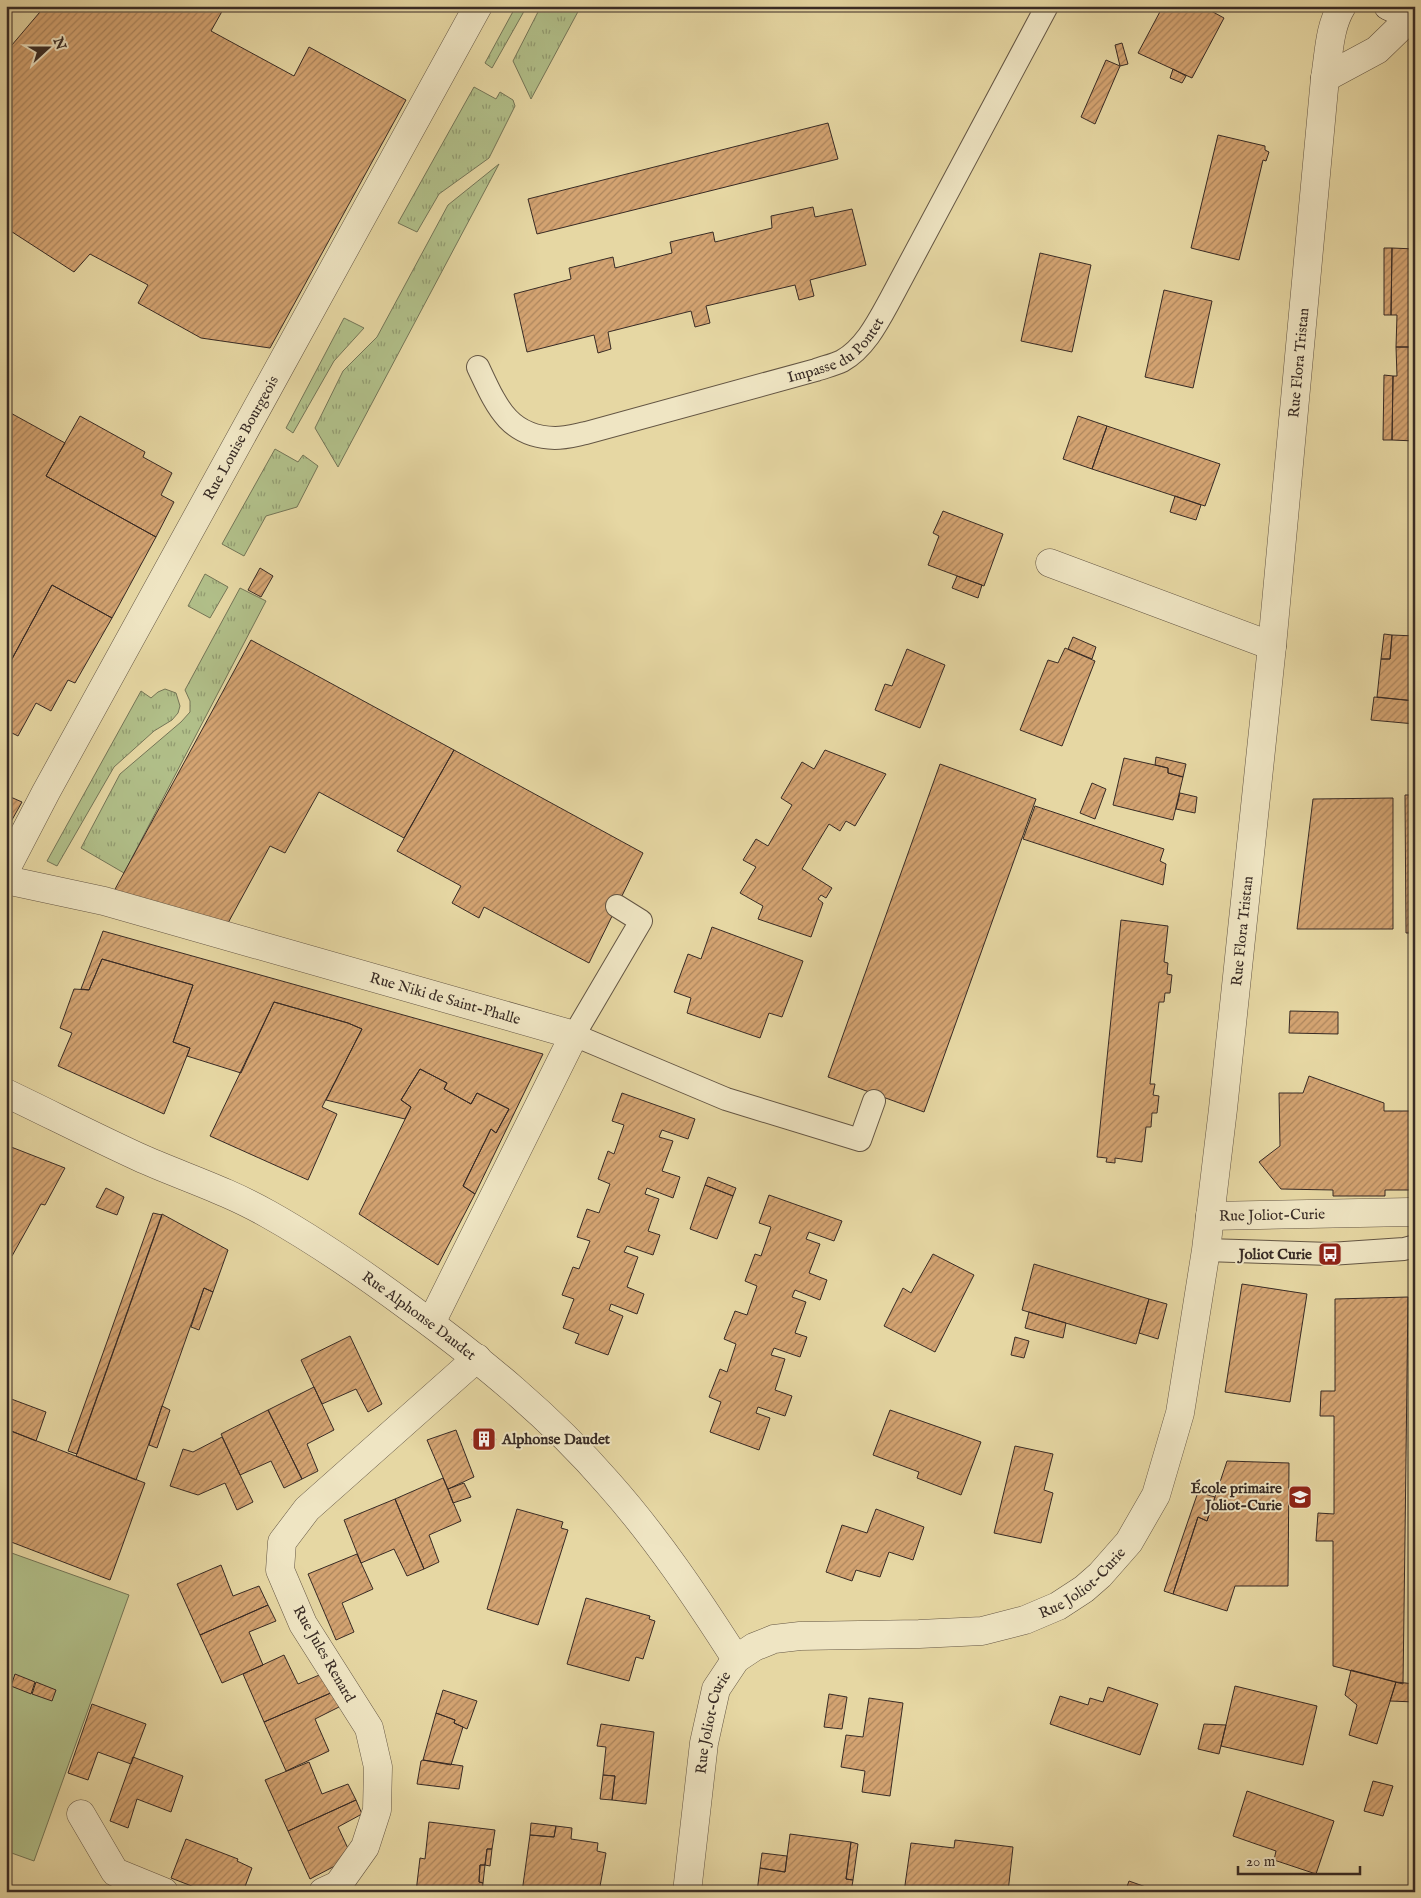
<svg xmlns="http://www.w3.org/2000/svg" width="1421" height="1898" viewBox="0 0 1421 1898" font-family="'IM FELL English',serif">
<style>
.grass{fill:url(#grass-tufts);stroke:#747557}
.garden{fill:#b1bf89;stroke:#747557}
.building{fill:url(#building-hatch);stroke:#382b25}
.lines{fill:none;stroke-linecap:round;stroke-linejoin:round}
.service-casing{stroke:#645644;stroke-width:24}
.minor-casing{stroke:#645644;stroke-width:29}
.secondary-casing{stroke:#382b25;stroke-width:29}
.service{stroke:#efe5c3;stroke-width:22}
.minor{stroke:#efe5c3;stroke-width:28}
.secondary{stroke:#efe5c3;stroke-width:28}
.labels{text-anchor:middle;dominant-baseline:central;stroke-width:4;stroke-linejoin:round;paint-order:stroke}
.street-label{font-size:15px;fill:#382b25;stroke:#efe5c3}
.poi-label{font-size:15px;font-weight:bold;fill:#382b25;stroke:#efe5c3;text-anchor:end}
</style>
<defs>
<pattern id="grass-tufts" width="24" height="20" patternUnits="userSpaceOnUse" patternTransform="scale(1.25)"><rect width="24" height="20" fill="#b1bf89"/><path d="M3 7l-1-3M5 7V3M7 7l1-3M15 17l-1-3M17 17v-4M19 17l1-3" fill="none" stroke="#919b70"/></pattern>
<pattern id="building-hatch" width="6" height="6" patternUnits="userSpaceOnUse" patternTransform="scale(1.25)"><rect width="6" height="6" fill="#d3a371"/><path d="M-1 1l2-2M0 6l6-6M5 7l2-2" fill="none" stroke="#ac855d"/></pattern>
</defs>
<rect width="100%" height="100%" fill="#e6d7a3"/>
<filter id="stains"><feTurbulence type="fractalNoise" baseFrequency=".004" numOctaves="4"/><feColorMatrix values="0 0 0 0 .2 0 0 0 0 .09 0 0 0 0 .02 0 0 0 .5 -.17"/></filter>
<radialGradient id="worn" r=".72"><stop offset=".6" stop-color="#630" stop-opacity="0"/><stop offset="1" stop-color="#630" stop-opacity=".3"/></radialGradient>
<path class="grass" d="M 516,6 L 527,6 L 492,68 L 485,63 Z
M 543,6 L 581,6 L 531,99 L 513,61 L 539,10 Z
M 474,87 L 496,99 L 500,92 L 513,100 L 515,106 L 489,158 L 439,194 L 417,232 L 398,223 Z
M 499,164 L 338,467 L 315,428 L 343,371 L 377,337 L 448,205 Z
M 344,318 L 364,328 L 334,361 L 293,433 L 286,428 Z
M 275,449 L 298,462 L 303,455 L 318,466 L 297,507 L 266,516 L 244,556 L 222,544 Z
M 205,574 L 228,587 L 210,618 L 188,606 Z
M 240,588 L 266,601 L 124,873 L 81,848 L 120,774 L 181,722 L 190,712 L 190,701 L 185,690 Z
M 165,689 L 176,693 L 180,706 L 178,713 L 172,720 L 154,731 L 114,767 L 57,866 L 47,861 L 141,691 L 151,698 L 158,692 Z"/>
<path class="garden" d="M 6,1551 L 129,1595 L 34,1861 L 6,1851 Z"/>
<path class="building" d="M 45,6 L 225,6 L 211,31 L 294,76 L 309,47 L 406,100 L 270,348 L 201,338 L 138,303 L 148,285 L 90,254 L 74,272 L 6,228 L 6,52 Z
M 1163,6 L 1202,6 L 1224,18 L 1192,78 L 1138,53 Z
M 1122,43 L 1128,64 L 1120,66 L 1115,45 Z
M 1106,60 L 1120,66 L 1095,124 L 1081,117 Z
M 1173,69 L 1186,76 L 1182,83 L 1170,78 Z
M 828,123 L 838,159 L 537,234 L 528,199 Z
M 1218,135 L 1265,146 L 1265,150 L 1269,152 L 1266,161 L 1263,160 L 1239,260 L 1191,248 Z
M 813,207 L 815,217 L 852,209 L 866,265 L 810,280 L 814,296 L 799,300 L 795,285 L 706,306 L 710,323 L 695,327 L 691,311 L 608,332 L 611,349 L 598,353 L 594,335 L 527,352 L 514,294 L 571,279 L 569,268 L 613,257 L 615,268 L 672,253 L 670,242 L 713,232 L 715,242 L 772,228 L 771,216 Z
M 1384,248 L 1392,248 L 1391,315 L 1384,315 Z
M 1392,248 L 1415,249 L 1415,347 L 1396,347 L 1397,315 L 1391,315 Z
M 1040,253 L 1091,265 L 1072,352 L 1021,341 Z
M 1164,290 L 1212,301 L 1193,388 L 1145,377 Z
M 1396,347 L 1415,347 L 1415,441 L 1392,440 L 1393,376 L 1397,376 Z
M 1384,375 L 1393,376 L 1392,440 L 1383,440 Z
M 7,411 L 65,443 L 46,476 L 156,537 L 112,618 L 52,585 L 6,670 Z
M 80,416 L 145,452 L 143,457 L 172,473 L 161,495 L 174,502 L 156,537 L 46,476 Z
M 1078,416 L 1107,426 L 1092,469 L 1063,459 Z
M 1107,426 L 1220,464 L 1205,506 L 1092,469 Z
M 1175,496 L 1201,505 L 1196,520 L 1170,512 Z
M 943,511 L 1003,534 L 984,586 L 928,565 L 939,536 L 933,533 Z
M 260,568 L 273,576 L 261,597 L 248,590 Z
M 957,576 L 982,585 L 978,598 L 952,588 Z
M 52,585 L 112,618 L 75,683 L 68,680 L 51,711 L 36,703 L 18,736 L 6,730 L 6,670 Z
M 1384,634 L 1392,635 L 1390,659 L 1381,659 Z
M 1392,635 L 1415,636 L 1415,701 L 1377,697 L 1381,659 L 1390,659 Z
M 1073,637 L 1096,647 L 1092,659 L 1068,649 Z
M 251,640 L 454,750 L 404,838 L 319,792 L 285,853 L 270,846 L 228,923 L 114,891 Z
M 1065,648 L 1095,661 L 1062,746 L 1020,730 L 1048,660 L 1058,663 Z
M 907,649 L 945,665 L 920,728 L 875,710 L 885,684 L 892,686 Z
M 1374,697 L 1415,701 L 1415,724 L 1371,720 Z
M 454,750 L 643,853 L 589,963 L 484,907 L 479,918 L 452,903 L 461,886 L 397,851 Z
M 825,750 L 886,774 L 855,826 L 846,821 L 840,831 L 829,824 L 802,869 L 832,888 L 826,898 L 821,895 L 818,899 L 823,903 L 811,937 L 758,919 L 763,906 L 740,893 L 756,867 L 743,860 L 756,839 L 768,846 L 792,805 L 781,798 L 802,762 L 814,769 Z
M 1156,757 L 1186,764 L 1183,777 L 1168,773 L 1168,768 L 1155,765 Z
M 1124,758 L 1168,768 L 1168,773 L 1183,777 L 1173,820 L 1113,805 Z
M 940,764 L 1036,799 L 924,1112 L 828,1077 Z
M 1092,783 L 1106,789 L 1095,819 L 1080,813 Z
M 1180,793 L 1197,797 L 1195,813 L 1176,809 Z
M 6,795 L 22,802 L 8,827 L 6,826 Z
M 1405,795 L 1415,795 L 1415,933 L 1406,933 Z
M 1393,798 L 1393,929 L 1297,929 L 1313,799 Z
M 1035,806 L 1164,849 L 1160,861 L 1166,864 L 1163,885 L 1023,839 Z
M 1121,920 L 1168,926 L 1164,962 L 1168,963 L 1167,974 L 1172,975 L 1170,993 L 1165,993 L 1164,1002 L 1159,1002 L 1150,1084 L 1155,1084 L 1153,1095 L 1159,1096 L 1157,1113 L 1152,1113 L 1151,1127 L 1146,1127 L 1142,1162 L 1115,1158 L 1115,1163 L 1106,1162 L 1107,1158 L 1097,1157 Z
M 712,927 L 803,961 L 782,1017 L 769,1013 L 760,1038 L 687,1013 L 691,998 L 674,992 L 688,954 L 701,959 Z
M 103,931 L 543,1054 L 475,1194 L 463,1186 L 491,1129 L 496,1133 L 509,1109 L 477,1093 L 471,1104 L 444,1089 L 447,1083 L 420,1069 L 401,1100 L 411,1107 L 405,1119 L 326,1100 L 362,1029 L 348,1023 L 274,1002 L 241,1073 L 187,1056 L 190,1048 L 173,1042 L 193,985 L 102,959 L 89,990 L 81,989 Z
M 102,959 L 193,985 L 173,1042 L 190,1048 L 164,1114 L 58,1066 L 72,1033 L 60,1028 L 74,989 L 89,990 Z
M 274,1002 L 348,1023 L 362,1029 L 322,1107 L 337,1114 L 308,1180 L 210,1136 Z
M 1290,1011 L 1338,1012 L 1338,1034 L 1289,1033 Z
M 420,1069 L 447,1083 L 444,1089 L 471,1104 L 477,1093 L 509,1109 L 496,1133 L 491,1129 L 463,1186 L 475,1194 L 438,1265 L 359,1214 L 411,1107 L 401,1100 Z
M 1309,1076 L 1384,1103 L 1384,1111 L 1415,1111 L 1415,1190 L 1385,1190 L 1385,1196 L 1333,1196 L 1333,1190 L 1281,1189 L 1259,1162 L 1280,1146 L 1279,1093 L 1303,1093 Z
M 622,1093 L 695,1119 L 688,1139 L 662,1130 L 659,1137 L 673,1141 L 662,1171 L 680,1177 L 673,1198 L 647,1188 L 645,1194 L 659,1199 L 648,1231 L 660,1235 L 653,1255 L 627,1246 L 624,1252 L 638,1257 L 627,1287 L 644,1294 L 637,1314 L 611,1304 L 609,1310 L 623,1316 L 608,1355 L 575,1343 L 579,1334 L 563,1328 L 574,1299 L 562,1295 L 573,1267 L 579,1269 L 590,1241 L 577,1237 L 587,1209 L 599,1213 L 610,1184 L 598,1179 L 608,1151 L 614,1154 L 624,1125 L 612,1121 Z
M 6,1145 L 65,1168 L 45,1205 L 41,1204 L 12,1256 L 10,1255 L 6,1261 Z
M 708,1177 L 736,1188 L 733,1196 L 705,1185 Z
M 705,1185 L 733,1196 L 717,1239 L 690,1229 Z
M 106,1188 L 124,1197 L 117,1215 L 96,1207 Z
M 769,1195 L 842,1221 L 834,1241 L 809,1232 L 806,1239 L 820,1244 L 809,1273 L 827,1280 L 820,1300 L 795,1290 L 792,1297 L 806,1302 L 795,1333 L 807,1337 L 800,1357 L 774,1348 L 771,1355 L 785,1359 L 775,1390 L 792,1396 L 785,1416 L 758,1407 L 756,1413 L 770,1418 L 759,1450 L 710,1432 L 721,1402 L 709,1397 L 720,1369 L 727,1372 L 736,1344 L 724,1339 L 735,1311 L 747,1315 L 757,1286 L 745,1281 L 755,1254 L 761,1256 L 771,1227 L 759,1223 Z
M 153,1213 L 162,1215 L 77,1454 L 68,1451 Z
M 162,1214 L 228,1250 L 213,1292 L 204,1288 L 136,1480 L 76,1456 Z
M 933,1254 L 974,1275 L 935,1352 L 884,1326 L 903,1288 L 911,1293 Z
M 1034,1264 L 1149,1299 L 1136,1344 L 1022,1310 Z
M 1242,1284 L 1307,1294 L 1290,1402 L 1225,1392 Z
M 204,1288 L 213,1292 L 199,1330 L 191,1327 Z
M 1408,1297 L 1405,1537 L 1403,1684 L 1333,1666 L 1333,1541 L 1316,1541 L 1318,1513 L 1334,1514 L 1334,1416 L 1320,1416 L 1321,1391 L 1335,1391 L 1335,1299 Z
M 1149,1299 L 1167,1304 L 1158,1339 L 1139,1333 Z
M 1029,1312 L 1066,1323 L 1063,1338 L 1025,1328 Z
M 350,1336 L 382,1404 L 368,1412 L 356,1389 L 322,1404 L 301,1360 Z
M 1015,1337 L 1029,1341 L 1024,1358 L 1011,1355 Z
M 314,1387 L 334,1430 L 307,1444 L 318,1471 L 302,1479 L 268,1410 Z
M 6,1397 L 46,1412 L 36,1441 L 6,1429 Z
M 162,1406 L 170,1410 L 157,1448 L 149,1445 Z
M 268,1410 L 302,1479 L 284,1488 L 271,1461 L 240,1475 L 221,1434 Z
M 890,1410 L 981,1442 L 961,1495 L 917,1478 L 919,1472 L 873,1455 Z
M 479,1428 L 496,1439 L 488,1450 L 472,1440 Z
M 6,1429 L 145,1483 L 110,1580 L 6,1540 Z
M 456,1430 L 474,1477 L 448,1489 L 427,1440 Z
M 222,1437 L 253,1502 L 237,1510 L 225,1483 L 198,1495 L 170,1486 L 183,1449 L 193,1452 Z
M 1015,1446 L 1053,1454 L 1044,1490 L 1053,1493 L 1041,1543 L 994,1533 Z
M 1227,1461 L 1289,1463 L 1288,1586 L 1235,1586 L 1227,1611 L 1173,1594 L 1198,1517 L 1207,1521 Z
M 443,1478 L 461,1521 L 429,1535 L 439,1562 L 424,1569 L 395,1499 Z
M 464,1483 L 471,1497 L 453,1503 L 448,1489 Z
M 1198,1492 L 1215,1497 L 1207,1521 L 1198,1517 L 1173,1594 L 1164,1591 Z
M 395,1499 L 424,1569 L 407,1576 L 394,1549 L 361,1563 L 344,1520 Z
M 517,1509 L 563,1522 L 561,1528 L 568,1530 L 538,1625 L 487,1609 Z
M 876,1509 L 924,1527 L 913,1560 L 889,1552 L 880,1577 L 856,1570 L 852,1581 L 826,1572 L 842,1525 L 867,1533 Z
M 357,1554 L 373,1589 L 342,1603 L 354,1632 L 336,1640 L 308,1574 Z
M 221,1565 L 233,1596 L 259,1586 L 268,1605 L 200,1635 L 177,1584 Z
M 586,1598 L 650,1616 L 649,1619 L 655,1621 L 643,1659 L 636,1657 L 629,1681 L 567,1664 Z
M 268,1605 L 276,1621 L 249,1632 L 263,1665 L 222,1683 L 200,1635 Z
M 1410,1627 L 1415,1627 L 1415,1678 L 1410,1678 Z
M 284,1655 L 298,1684 L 324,1673 L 333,1692 L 264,1722 L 243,1674 Z
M 1351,1670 L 1396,1682 L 1377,1744 L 1349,1735 L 1357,1705 L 1345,1695 Z
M 15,1674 L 35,1682 L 31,1694 L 11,1686 Z
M 36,1682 L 56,1690 L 52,1701 L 32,1694 Z
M 1396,1682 L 1415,1684 L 1415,1702 L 1390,1701 Z
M 1235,1686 L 1317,1706 L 1303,1765 L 1221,1746 Z
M 1108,1687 L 1158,1704 L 1140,1755 L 1050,1724 L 1060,1696 L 1088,1705 L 1090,1698 L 1103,1702 Z
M 443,1690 L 477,1701 L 467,1729 L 454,1723 L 455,1720 L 436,1713 Z
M 333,1692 L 339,1707 L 315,1719 L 329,1751 L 286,1771 L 264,1722 Z
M 829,1694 L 847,1697 L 842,1729 L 824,1727 Z
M 869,1698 L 903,1703 L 890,1796 L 862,1792 L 865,1771 L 841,1767 L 846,1735 L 863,1737 Z
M 92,1704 L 146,1724 L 131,1764 L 98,1752 L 88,1780 L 68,1773 Z
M 436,1713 L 455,1720 L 454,1723 L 463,1727 L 451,1765 L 423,1760 Z
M 601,1724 L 654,1732 L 646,1804 L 612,1800 L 615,1776 L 603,1775 L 606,1747 L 597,1746 Z
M 1204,1724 L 1226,1725 L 1219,1754 L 1198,1749 Z
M 133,1757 L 183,1776 L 171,1812 L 137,1799 L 128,1828 L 110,1821 Z
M 423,1760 L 463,1766 L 459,1789 L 417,1784 L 421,1761 Z
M 309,1762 L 322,1794 L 348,1784 L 356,1800 L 288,1831 L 265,1780 Z
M 603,1775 L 615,1776 L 612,1800 L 600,1799 Z
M 1373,1781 L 1393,1786 L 1383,1816 L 1364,1811 Z
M 1247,1791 L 1334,1821 L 1316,1874 L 1274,1860 L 1276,1851 L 1233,1836 Z
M 356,1800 L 362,1814 L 338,1827 L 352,1857 L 310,1879 L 288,1831 Z
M 429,1822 L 495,1830 L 492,1849 L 487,1849 L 485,1865 L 480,1865 L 479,1882 L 483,1883 L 482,1892 L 416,1892 L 420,1858 L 425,1859 Z
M 531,1823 L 556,1826 L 554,1837 L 530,1835 Z
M 556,1826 L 572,1828 L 571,1839 L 598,1843 L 597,1851 L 606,1853 L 599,1892 L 522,1892 L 530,1835 L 554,1837 Z
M 790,1834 L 851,1842 L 846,1879 L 853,1880 L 851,1892 L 757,1892 L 760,1868 L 785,1872 Z
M 186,1839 L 238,1859 L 237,1861 L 252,1868 L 243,1892 L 207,1892 L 171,1878 Z
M 955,1840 L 1013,1847 L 1008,1892 L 904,1892 L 911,1843 L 954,1848 Z
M 851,1842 L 858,1844 L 853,1880 L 846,1879 Z
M 487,1849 L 492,1849 L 490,1866 L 485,1865 Z
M 762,1853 L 787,1856 L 785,1872 L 760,1868 Z
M 480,1865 L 485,1865 L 483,1883 L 479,1882 Z
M 1129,1881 L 1160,1892 L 1125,1892 Z"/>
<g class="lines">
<g class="service-casing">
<g id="service">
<path id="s1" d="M 478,367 C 496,405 508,437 555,438 C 565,438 576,435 586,433 L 816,370 C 824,367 834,365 842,361 C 865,348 878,322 890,300 L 1047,6"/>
<path d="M 617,906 L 641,921 L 574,1035 L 726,1099 L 860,1140 L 874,1101"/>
<path d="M 1206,1250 L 1330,1254 L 1404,1249 L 1415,1246"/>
</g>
</g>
<g class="minor-casing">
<g id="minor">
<path d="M 1325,78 L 1377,50 L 1410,18"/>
<path d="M 1050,563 L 1272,646"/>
<path id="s2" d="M 6,869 L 46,792 L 478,6"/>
<path id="s3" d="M 6,880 L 104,901 L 574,1035 L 431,1323"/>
<path id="s4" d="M 6,1093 C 52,1115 97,1138 143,1159 C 184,1177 228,1191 268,1214 C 318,1242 364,1274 410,1308 C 481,1360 550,1416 608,1483 C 656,1537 697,1598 736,1659"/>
<path id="s5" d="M 1210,1216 L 1410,1212 L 1415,1214"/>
<path d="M 81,1814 L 115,1872 L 164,1892"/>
<path d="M 323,1892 L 338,1885 L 365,1847 L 377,1810 L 378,1767 L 369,1728 L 303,1624 L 280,1570 L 282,1542 L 307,1509 L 477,1358"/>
<path id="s6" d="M 687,1892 L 704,1743 L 716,1689 L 736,1659 L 754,1647 L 774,1639 L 800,1636 L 919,1634 L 982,1631 L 1025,1620 L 1058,1606 L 1084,1589 L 1100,1575 L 1129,1542 L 1156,1495 L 1180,1413 L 1206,1250 L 1223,1109 L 1272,646 L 1325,78 C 1329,54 1329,27 1342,6"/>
</g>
</g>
<g class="secondary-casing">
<path id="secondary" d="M 1388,6 L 1415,19"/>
</g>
<use href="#service" class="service"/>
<use href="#minor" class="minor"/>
<use href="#secondary" class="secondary"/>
</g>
<defs>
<g id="bus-square" transform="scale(1.25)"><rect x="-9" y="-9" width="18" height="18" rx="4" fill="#8f2418" stroke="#efe5c3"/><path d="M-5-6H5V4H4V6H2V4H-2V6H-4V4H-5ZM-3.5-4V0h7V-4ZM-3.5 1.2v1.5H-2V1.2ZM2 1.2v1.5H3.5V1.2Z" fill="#fff"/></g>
<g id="building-square" transform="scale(1.25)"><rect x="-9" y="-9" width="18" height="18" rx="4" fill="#8f2418" stroke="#efe5c3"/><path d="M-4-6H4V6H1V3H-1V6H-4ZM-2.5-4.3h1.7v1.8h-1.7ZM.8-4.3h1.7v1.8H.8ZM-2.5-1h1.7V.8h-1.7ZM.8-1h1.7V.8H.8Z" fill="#fff"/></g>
<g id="school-square" transform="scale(1.25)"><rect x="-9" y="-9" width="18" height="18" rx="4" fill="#8f2418" stroke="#efe5c3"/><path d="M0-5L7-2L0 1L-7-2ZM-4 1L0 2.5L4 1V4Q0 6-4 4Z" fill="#fff"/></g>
</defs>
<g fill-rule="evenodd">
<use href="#bus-square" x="1330" y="1254"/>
<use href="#building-square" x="484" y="1439"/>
<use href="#school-square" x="1300" y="1497"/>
</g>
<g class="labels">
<g class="street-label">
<text stroke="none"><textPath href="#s1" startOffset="410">Impasse du Pontet</textPath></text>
<text stroke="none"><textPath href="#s6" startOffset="1866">Rue Flora Tristan</textPath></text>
<text stroke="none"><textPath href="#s2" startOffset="491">Rue Louise Bourgeois</textPath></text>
<text stroke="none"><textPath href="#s6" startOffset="1295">Rue Flora Tristan</textPath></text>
<text stroke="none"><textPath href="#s3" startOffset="455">Rue Niki de Saint-Phalle</textPath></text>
<text stroke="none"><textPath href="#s5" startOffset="62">Rue Joliot-Curie</textPath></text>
<text stroke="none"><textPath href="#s4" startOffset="471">Rue Alphonse Daudet</textPath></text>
<text stroke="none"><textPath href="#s6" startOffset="606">Rue Joliot-Curie</textPath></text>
<text transform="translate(324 1654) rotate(60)">Rue Jules Renard</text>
<text stroke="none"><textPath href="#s6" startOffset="172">Rue Joliot-Curie</textPath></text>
</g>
<g class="poi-label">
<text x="1312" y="1254">Joliot Curie</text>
<text x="502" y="1439" text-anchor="start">Alphonse Daudet</text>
<text x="1282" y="1488">École primaire<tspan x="1282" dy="17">Joliot-Curie</tspan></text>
</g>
</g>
<rect width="1421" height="1898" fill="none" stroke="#e6d7a3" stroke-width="25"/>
<rect x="8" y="8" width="1406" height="1883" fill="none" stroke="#382b25" stroke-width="2.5"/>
<rect x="12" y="12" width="1396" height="1873" fill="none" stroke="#382b25"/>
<g transform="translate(48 48) rotate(69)" stroke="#efe5c3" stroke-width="4" paint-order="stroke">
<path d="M0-4L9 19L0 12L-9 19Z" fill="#382b25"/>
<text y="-8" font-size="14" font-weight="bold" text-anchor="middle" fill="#382b25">N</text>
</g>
<path d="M1238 1866v8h122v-8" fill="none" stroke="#382b25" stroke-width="2.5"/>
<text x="1246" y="1866" font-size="15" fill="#382b25" stroke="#efe5c3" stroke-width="4" paint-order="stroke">20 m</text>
<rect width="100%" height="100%" filter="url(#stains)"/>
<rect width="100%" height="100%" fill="url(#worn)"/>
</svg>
